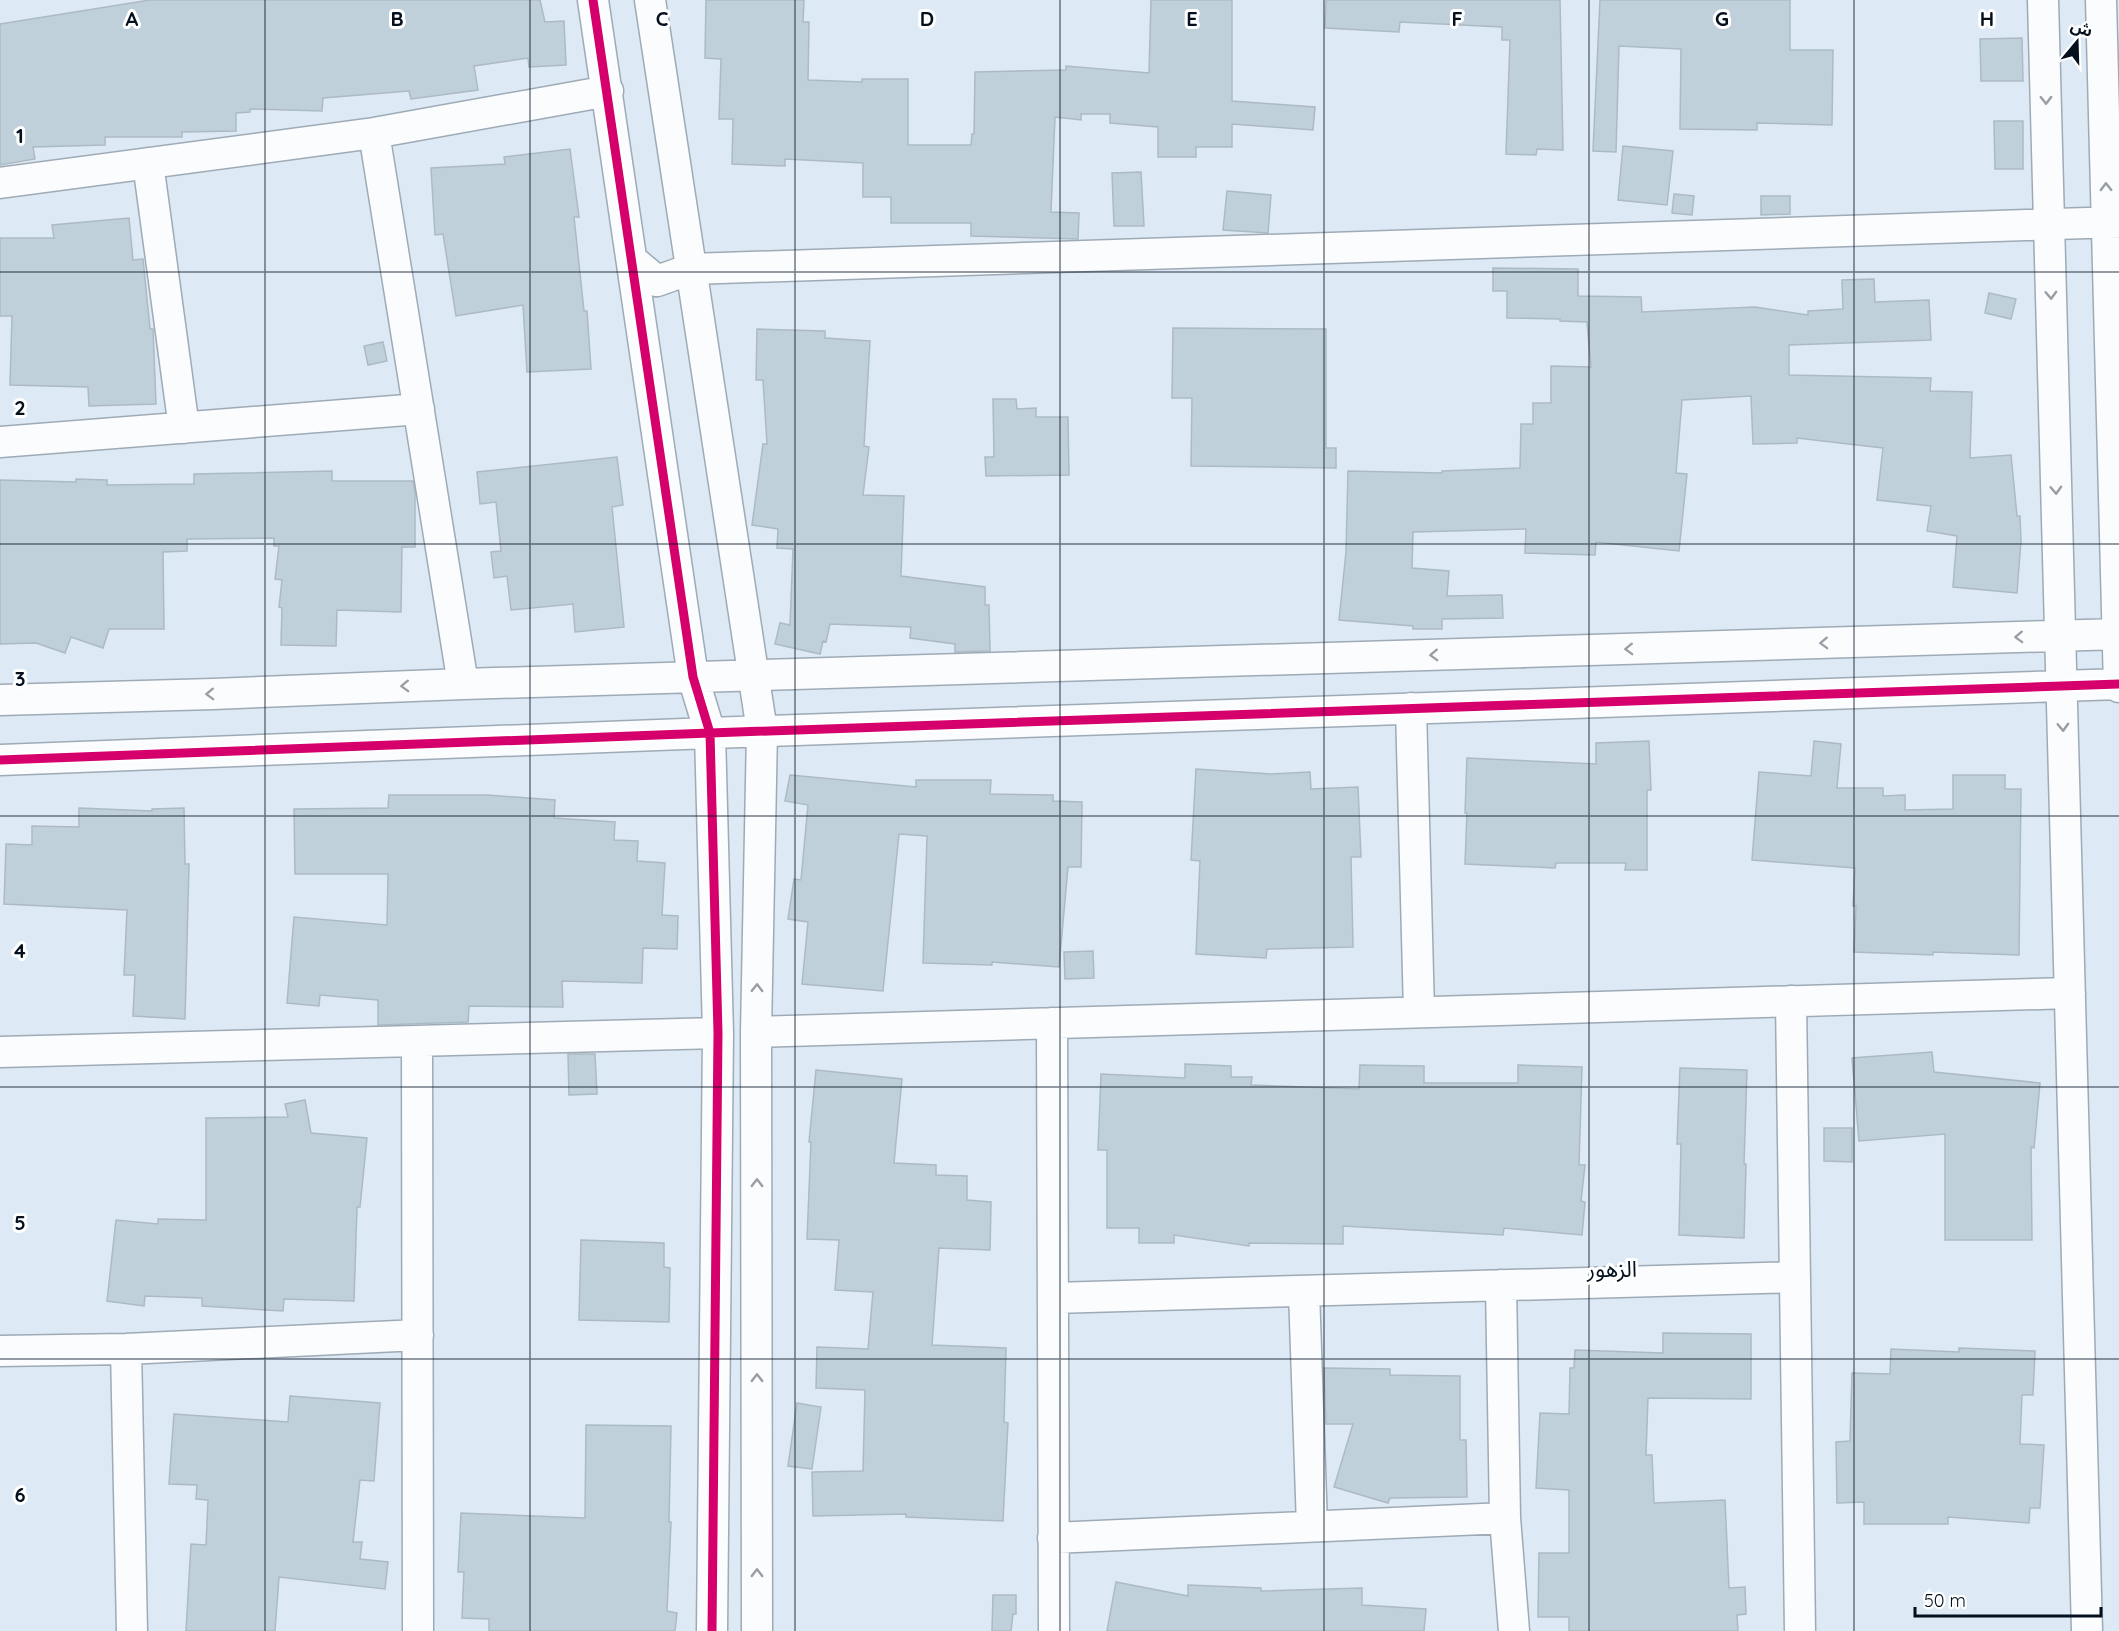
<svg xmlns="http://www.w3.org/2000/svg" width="2119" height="1631" viewBox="0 0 2119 1631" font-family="Quicksand,'Noto Sans Arabic',sans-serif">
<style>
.building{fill:#c0d0da;stroke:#acbac4;stroke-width:1.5}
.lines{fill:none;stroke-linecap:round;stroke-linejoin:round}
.minor-casing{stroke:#9eaab5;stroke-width:33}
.minor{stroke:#fafcfe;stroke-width:30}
.cycleway-casing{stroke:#fff;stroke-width:13}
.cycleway{stroke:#d6006c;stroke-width:9}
.oneway{stroke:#989ea4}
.grid{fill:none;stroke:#04101d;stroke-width:1.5;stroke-opacity:0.55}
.labels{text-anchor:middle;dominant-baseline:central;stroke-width:6;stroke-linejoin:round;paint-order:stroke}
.neighbourhood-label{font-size:22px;fill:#04101d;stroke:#fff}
.grid-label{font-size:20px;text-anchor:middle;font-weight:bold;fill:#04101d;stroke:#fff;stroke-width:6;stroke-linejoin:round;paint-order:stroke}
</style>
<rect width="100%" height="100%" fill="#dde9f5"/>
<path class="building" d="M 150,0 L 540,0 L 545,22 L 564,21 L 566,65 L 529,67 L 528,58 L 474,66 L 478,90 L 411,99 L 409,91 L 323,98 L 322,111 L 250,109 L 250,112 L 236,113 L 236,131 L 182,132 L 182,137 L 105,137 L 105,145 L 33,147 L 35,159 L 0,165 L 0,24 Z
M 706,0 L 804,0 L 803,22 L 809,22 L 808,80 L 862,82 L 862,79 L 908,79 L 908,145 L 971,145 L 972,134 L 974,134 L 975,72 L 1066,70 L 1066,66 L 1149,73 L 1151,0 L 1232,0 L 1232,101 L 1315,107 L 1313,130 L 1232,124 L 1232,147 L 1196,147 L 1196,157 L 1158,157 L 1158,127 L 1110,123 L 1110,114 L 1081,114 L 1081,120 L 1055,117 L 1051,212 L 1079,213 L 1078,239 L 971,236 L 971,223 L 891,223 L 891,197 L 863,197 L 863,163 L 785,159 L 785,166 L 732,164 L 733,119 L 719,119 L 721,59 L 705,58 Z
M 1326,0 L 1560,0 L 1563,150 L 1537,149 L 1536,155 L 1506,154 L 1510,40 L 1502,40 L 1502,27 L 1400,22 L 1399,32 L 1325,28 Z
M 1600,0 L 1790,0 L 1790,50 L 1833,50 L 1832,125 L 1757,123 L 1757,130 L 1680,129 L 1681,49 L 1619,46 L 1616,152 L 1593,151 Z
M 2022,38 L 2023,81 L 1981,81 L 1980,39 Z
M 1994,121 L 2023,121 L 2023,169 L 1995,169 Z
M 1623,146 L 1673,151 L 1667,205 L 1618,200 Z
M 570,149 L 579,217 L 574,217 L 584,311 L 587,311 L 591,369 L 527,372 L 523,305 L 456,316 L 443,234 L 435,235 L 431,168 L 505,164 L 504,157 Z
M 1141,172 L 1144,226 L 1114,226 L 1112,173 Z
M 1227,191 L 1271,195 L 1268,233 L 1223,230 Z
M 1674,194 L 1694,196 L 1692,215 L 1672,213 Z
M 1761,196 L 1790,196 L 1790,214 L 1761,215 Z
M 129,218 L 133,260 L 143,259 L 150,329 L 153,329 L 156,404 L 89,406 L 88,387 L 10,385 L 12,316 L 0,316 L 0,238 L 54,238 L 52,225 Z
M 1493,268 L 1578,269 L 1578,296 L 1641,297 L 1642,312 L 1755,307 L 1808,315 L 1808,311 L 1843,309 L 1842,280 L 1874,279 L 1875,302 L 1929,300 L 1931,340 L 1789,345 L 1789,375 L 1931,378 L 1930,391 L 1972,392 L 1970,458 L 2011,455 L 2017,516 L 2020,516 L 2021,540 L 2017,593 L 1953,587 L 1957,536 L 1927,531 L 1931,506 L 1877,500 L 1883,448 L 1797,438 L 1797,443 L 1753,444 L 1751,396 L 1682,400 L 1676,473 L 1687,474 L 1679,551 L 1596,542 L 1595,555 L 1525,553 L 1526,529 L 1413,532 L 1412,568 L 1449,571 L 1447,596 L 1502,595 L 1503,618 L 1442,619 L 1442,629 L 1413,629 L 1413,626 L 1339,620 L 1346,552 L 1348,471 L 1442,473 L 1442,471 L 1520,468 L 1521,424 L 1533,424 L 1533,403 L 1551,403 L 1551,366 L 1591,367 L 1587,322 L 1560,321 L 1560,319 L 1507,318 L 1507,291 L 1493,291 Z
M 1989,293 L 2016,299 L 2011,319 L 1985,313 Z
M 1173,328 L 1326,329 L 1326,448 L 1336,448 L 1336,468 L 1191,466 L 1192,398 L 1172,398 Z
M 757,329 L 825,331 L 825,338 L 870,341 L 864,446 L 869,447 L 863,495 L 904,496 L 901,576 L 985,587 L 985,605 L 989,605 L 990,651 L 955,652 L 955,644 L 910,638 L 911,627 L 830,624 L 826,642 L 823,641 L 820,654 L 775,644 L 780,623 L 790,625 L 793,549 L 777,548 L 778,529 L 752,525 L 763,444 L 767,444 L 763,380 L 756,380 Z
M 383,342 L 387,361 L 368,365 L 364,346 Z
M 993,399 L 1016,399 L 1017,409 L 1036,408 L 1036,417 L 1068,417 L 1069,475 L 986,476 L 985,457 L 994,457 Z
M 617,457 L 623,505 L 612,507 L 624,627 L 575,632 L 573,604 L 511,610 L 507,576 L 494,578 L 491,552 L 501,551 L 496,502 L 480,504 L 477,472 Z
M 332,471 L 332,481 L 413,481 L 415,492 L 415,547 L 402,547 L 401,612 L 337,610 L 336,646 L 281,645 L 282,608 L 279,607 L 282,580 L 275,579 L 279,546 L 274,546 L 274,538 L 187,539 L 187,551 L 163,552 L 164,629 L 109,629 L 103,648 L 71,637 L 65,653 L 36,643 L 0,644 L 0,480 L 76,482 L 76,479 L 107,480 L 107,485 L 194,484 L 194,474 Z
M 1649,741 L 1651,790 L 1647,790 L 1647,870 L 1625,870 L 1626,863 L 1556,863 L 1555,868 L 1465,864 L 1467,813 L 1465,813 L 1467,758 L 1596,764 L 1596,743 Z
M 1814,741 L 1841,744 L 1837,788 L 1883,788 L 1883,796 L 1905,795 L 1905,810 L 1953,809 L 1953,775 L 2005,775 L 2005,789 L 2021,789 L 2019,955 L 1933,952 L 1933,955 L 1854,952 L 1856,906 L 1853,906 L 1855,868 L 1752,860 L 1759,772 L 1811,776 Z
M 1196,769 L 1271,774 L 1310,772 L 1311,789 L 1358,787 L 1361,857 L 1351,857 L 1353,947 L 1267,949 L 1266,958 L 1196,954 L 1200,861 L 1191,860 Z
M 790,775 L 916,787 L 916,780 L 991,780 L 990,794 L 1053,795 L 1053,801 L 1082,802 L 1081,867 L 1068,867 L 1059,967 L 992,962 L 992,965 L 923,963 L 927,836 L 899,834 L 883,991 L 802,984 L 808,922 L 788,919 L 794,879 L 801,880 L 808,805 L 785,801 Z
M 389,795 L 487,795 L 555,800 L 554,818 L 615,822 L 614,840 L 638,841 L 637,861 L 665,863 L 662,915 L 678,916 L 677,949 L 643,948 L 642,983 L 562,981 L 563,1007 L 469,1006 L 468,1022 L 378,1025 L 378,1000 L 320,995 L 319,1006 L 287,1003 L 294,917 L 387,925 L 388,874 L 295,874 L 294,809 L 388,808 Z
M 79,808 L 152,811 L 152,809 L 184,808 L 185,864 L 189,864 L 185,1019 L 133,1016 L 135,975 L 124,975 L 127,910 L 4,904 L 6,844 L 32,845 L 32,826 L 79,827 Z
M 1093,951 L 1094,978 L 1065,979 L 1064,952 Z
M 1932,1052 L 1934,1072 L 2040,1083 L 2034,1148 L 2031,1147 L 2032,1240 L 1945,1240 L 1945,1134 L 1859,1141 L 1852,1058 Z
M 568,1054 L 595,1054 L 597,1094 L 569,1095 Z
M 1185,1064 L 1231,1066 L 1231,1077 L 1252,1077 L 1251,1085 L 1359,1089 L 1360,1065 L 1424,1066 L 1424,1083 L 1518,1083 L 1518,1065 L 1582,1067 L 1579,1165 L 1585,1165 L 1581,1201 L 1585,1202 L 1582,1235 L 1504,1228 L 1503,1235 L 1343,1226 L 1343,1244 L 1249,1243 L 1249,1246 L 1174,1235 L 1174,1243 L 1139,1243 L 1139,1228 L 1107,1228 L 1107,1150 L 1098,1150 L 1101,1074 L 1185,1078 Z
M 1680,1068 L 1747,1070 L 1744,1164 L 1746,1164 L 1744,1238 L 1679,1235 L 1681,1144 L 1677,1144 Z
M 816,1070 L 902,1079 L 894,1163 L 936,1165 L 936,1175 L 967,1176 L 967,1200 L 991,1202 L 990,1250 L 939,1248 L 932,1345 L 1006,1348 L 1004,1422 L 1008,1423 L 1003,1521 L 906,1517 L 906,1514 L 813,1516 L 812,1472 L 863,1471 L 865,1390 L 816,1388 L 817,1347 L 868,1349 L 873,1292 L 835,1290 L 839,1240 L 807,1239 L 811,1142 L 809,1142 Z
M 305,1100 L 311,1133 L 367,1138 L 360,1207 L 357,1207 L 354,1301 L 284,1299 L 283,1311 L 202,1306 L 202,1298 L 145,1296 L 144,1306 L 107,1301 L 116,1220 L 158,1224 L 158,1219 L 206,1220 L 206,1118 L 288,1117 L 285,1104 Z
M 1824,1128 L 1852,1128 L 1852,1162 L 1824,1161 Z
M 581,1240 L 664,1243 L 664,1267 L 670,1268 L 669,1322 L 579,1320 Z
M 1663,1333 L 1751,1334 L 1751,1399 L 1648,1398 L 1646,1455 L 1652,1455 L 1654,1503 L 1725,1500 L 1729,1588 L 1745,1587 L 1746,1614 L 1737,1615 L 1738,1631 L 1569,1631 L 1569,1617 L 1538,1617 L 1539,1553 L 1569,1553 L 1569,1490 L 1536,1488 L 1540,1413 L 1569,1414 L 1570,1368 L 1574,1368 L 1575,1350 L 1663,1353 Z
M 1959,1348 L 2035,1351 L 2033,1395 L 2022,1395 L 2020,1444 L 2044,1445 L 2040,1508 L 2030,1508 L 2029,1523 L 1948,1517 L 1948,1524 L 1864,1524 L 1864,1502 L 1837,1503 L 1836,1442 L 1850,1441 L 1852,1373 L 1890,1374 L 1891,1349 L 1959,1352 Z
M 1324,1368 L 1390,1369 L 1390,1375 L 1460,1376 L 1460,1440 L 1466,1440 L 1467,1497 L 1390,1498 L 1388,1503 L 1334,1487 L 1353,1424 L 1326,1424 Z
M 290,1396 L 380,1403 L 374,1481 L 360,1480 L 353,1542 L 362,1542 L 360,1559 L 388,1562 L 385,1589 L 279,1577 L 275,1631 L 186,1631 L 191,1544 L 206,1545 L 208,1500 L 196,1499 L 197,1485 L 169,1484 L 174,1414 L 288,1422 Z
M 797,1403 L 821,1407 L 812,1469 L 788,1466 Z
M 586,1425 L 671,1426 L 669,1522 L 671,1522 L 667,1611 L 677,1613 L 675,1631 L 489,1631 L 489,1619 L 462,1618 L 464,1572 L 458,1572 L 461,1513 L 585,1518 Z
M 1116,1582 L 1188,1596 L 1188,1585 L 1261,1588 L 1261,1591 L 1362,1588 L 1362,1605 L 1426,1609 L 1424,1631 L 1107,1631 Z
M 993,1595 L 1016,1595 L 1016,1614 L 1013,1614 L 1011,1631 L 992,1631 Z"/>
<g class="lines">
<g class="minor-casing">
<path id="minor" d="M 593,0 L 693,677 L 710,733 L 718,1033 L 712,1631
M 650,0 L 762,731 L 756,1032 L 757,1631
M 2043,0 L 2087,1631
M 2101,0 L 2119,687
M 374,133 L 463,684
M 148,163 L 184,428
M 0,183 L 374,133 L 608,91
M 632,260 L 657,281 L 691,269 L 2119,222
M 0,442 L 419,409
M 0,700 L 213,694 L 463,684 L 2119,634
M 1411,708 L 1419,1012
M 0,760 L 710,733 L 2119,684
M 1791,1001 L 1800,1631
M 1052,1023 L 1054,1631
M 756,1032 L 2070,993
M 417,1041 L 418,1631
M 0,1052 L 718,1033
M 1501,1285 L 1505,1518 L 1514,1631
M 1304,1291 L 1312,1526
M 1053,1298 L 1795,1277
M 126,1349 L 132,1631
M 0,1351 L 126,1349 L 418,1335
M 1053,1538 L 1505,1518"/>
</g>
<use href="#minor" class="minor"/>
<g class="cycleway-casing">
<path id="cycleway" d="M 593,0 L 693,677 L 710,733 L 718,1033 L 712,1631
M 0,760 L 710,733 L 2119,684"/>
</g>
<use href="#cycleway" class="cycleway"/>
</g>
<defs><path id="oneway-chevron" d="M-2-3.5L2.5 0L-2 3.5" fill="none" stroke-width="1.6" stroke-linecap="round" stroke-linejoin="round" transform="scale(1.5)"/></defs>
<g class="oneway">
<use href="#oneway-chevron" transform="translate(2046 100) rotate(89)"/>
<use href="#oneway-chevron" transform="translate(2106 187) rotate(-91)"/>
<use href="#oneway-chevron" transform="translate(2051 295) rotate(88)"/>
<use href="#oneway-chevron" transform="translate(2056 490) rotate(88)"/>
<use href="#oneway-chevron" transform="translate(2019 637) rotate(178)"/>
<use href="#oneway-chevron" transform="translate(1824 643) rotate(178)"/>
<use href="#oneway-chevron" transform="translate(1629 649) rotate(178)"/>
<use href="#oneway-chevron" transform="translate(1434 655) rotate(178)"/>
<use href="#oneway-chevron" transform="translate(405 686) rotate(178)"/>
<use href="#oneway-chevron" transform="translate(210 694) rotate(178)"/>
<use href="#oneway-chevron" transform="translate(2063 727) rotate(88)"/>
<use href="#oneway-chevron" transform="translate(757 988) rotate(-89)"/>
<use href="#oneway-chevron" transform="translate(757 1183) rotate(-90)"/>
<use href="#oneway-chevron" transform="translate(757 1378) rotate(-90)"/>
<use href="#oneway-chevron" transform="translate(757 1573) rotate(-90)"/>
</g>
<path class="grid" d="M 265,0 L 265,1631M 530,0 L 530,1631M 795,0 L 795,1631M 1060,0 L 1060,1631M 1324,0 L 1324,1631M 1589,0 L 1589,1631M 1854,0 L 1854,1631M 0,272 L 2119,272M 0,544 L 2119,544M 0,816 L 2119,816M 0,1087 L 2119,1087M 0,1359 L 2119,1359"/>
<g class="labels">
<g class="neighbourhood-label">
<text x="1612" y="1269">الزهور</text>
</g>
</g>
<g class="grid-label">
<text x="132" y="26">A</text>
<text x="397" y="26">B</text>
<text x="662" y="26">C</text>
<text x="927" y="26">D</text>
<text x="1192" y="26">E</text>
<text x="1457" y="26">F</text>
<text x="1722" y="26">G</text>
<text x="1987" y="26">H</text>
<text x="20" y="143">1</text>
<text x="20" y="415">2</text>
<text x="20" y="686">3</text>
<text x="20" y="958">4</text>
<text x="20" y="1230">5</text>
<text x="20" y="1502">6</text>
</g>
<g transform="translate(2077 42) rotate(19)" stroke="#ffffff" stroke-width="4.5" paint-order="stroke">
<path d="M0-4.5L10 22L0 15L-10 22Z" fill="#04101d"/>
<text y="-9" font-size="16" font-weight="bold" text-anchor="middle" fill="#04101d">ش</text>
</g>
<path d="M1915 1607v9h186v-9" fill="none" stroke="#04101d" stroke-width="3"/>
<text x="1924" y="1607" font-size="18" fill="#04101d" stroke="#ffffff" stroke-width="4.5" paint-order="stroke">50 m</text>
</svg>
